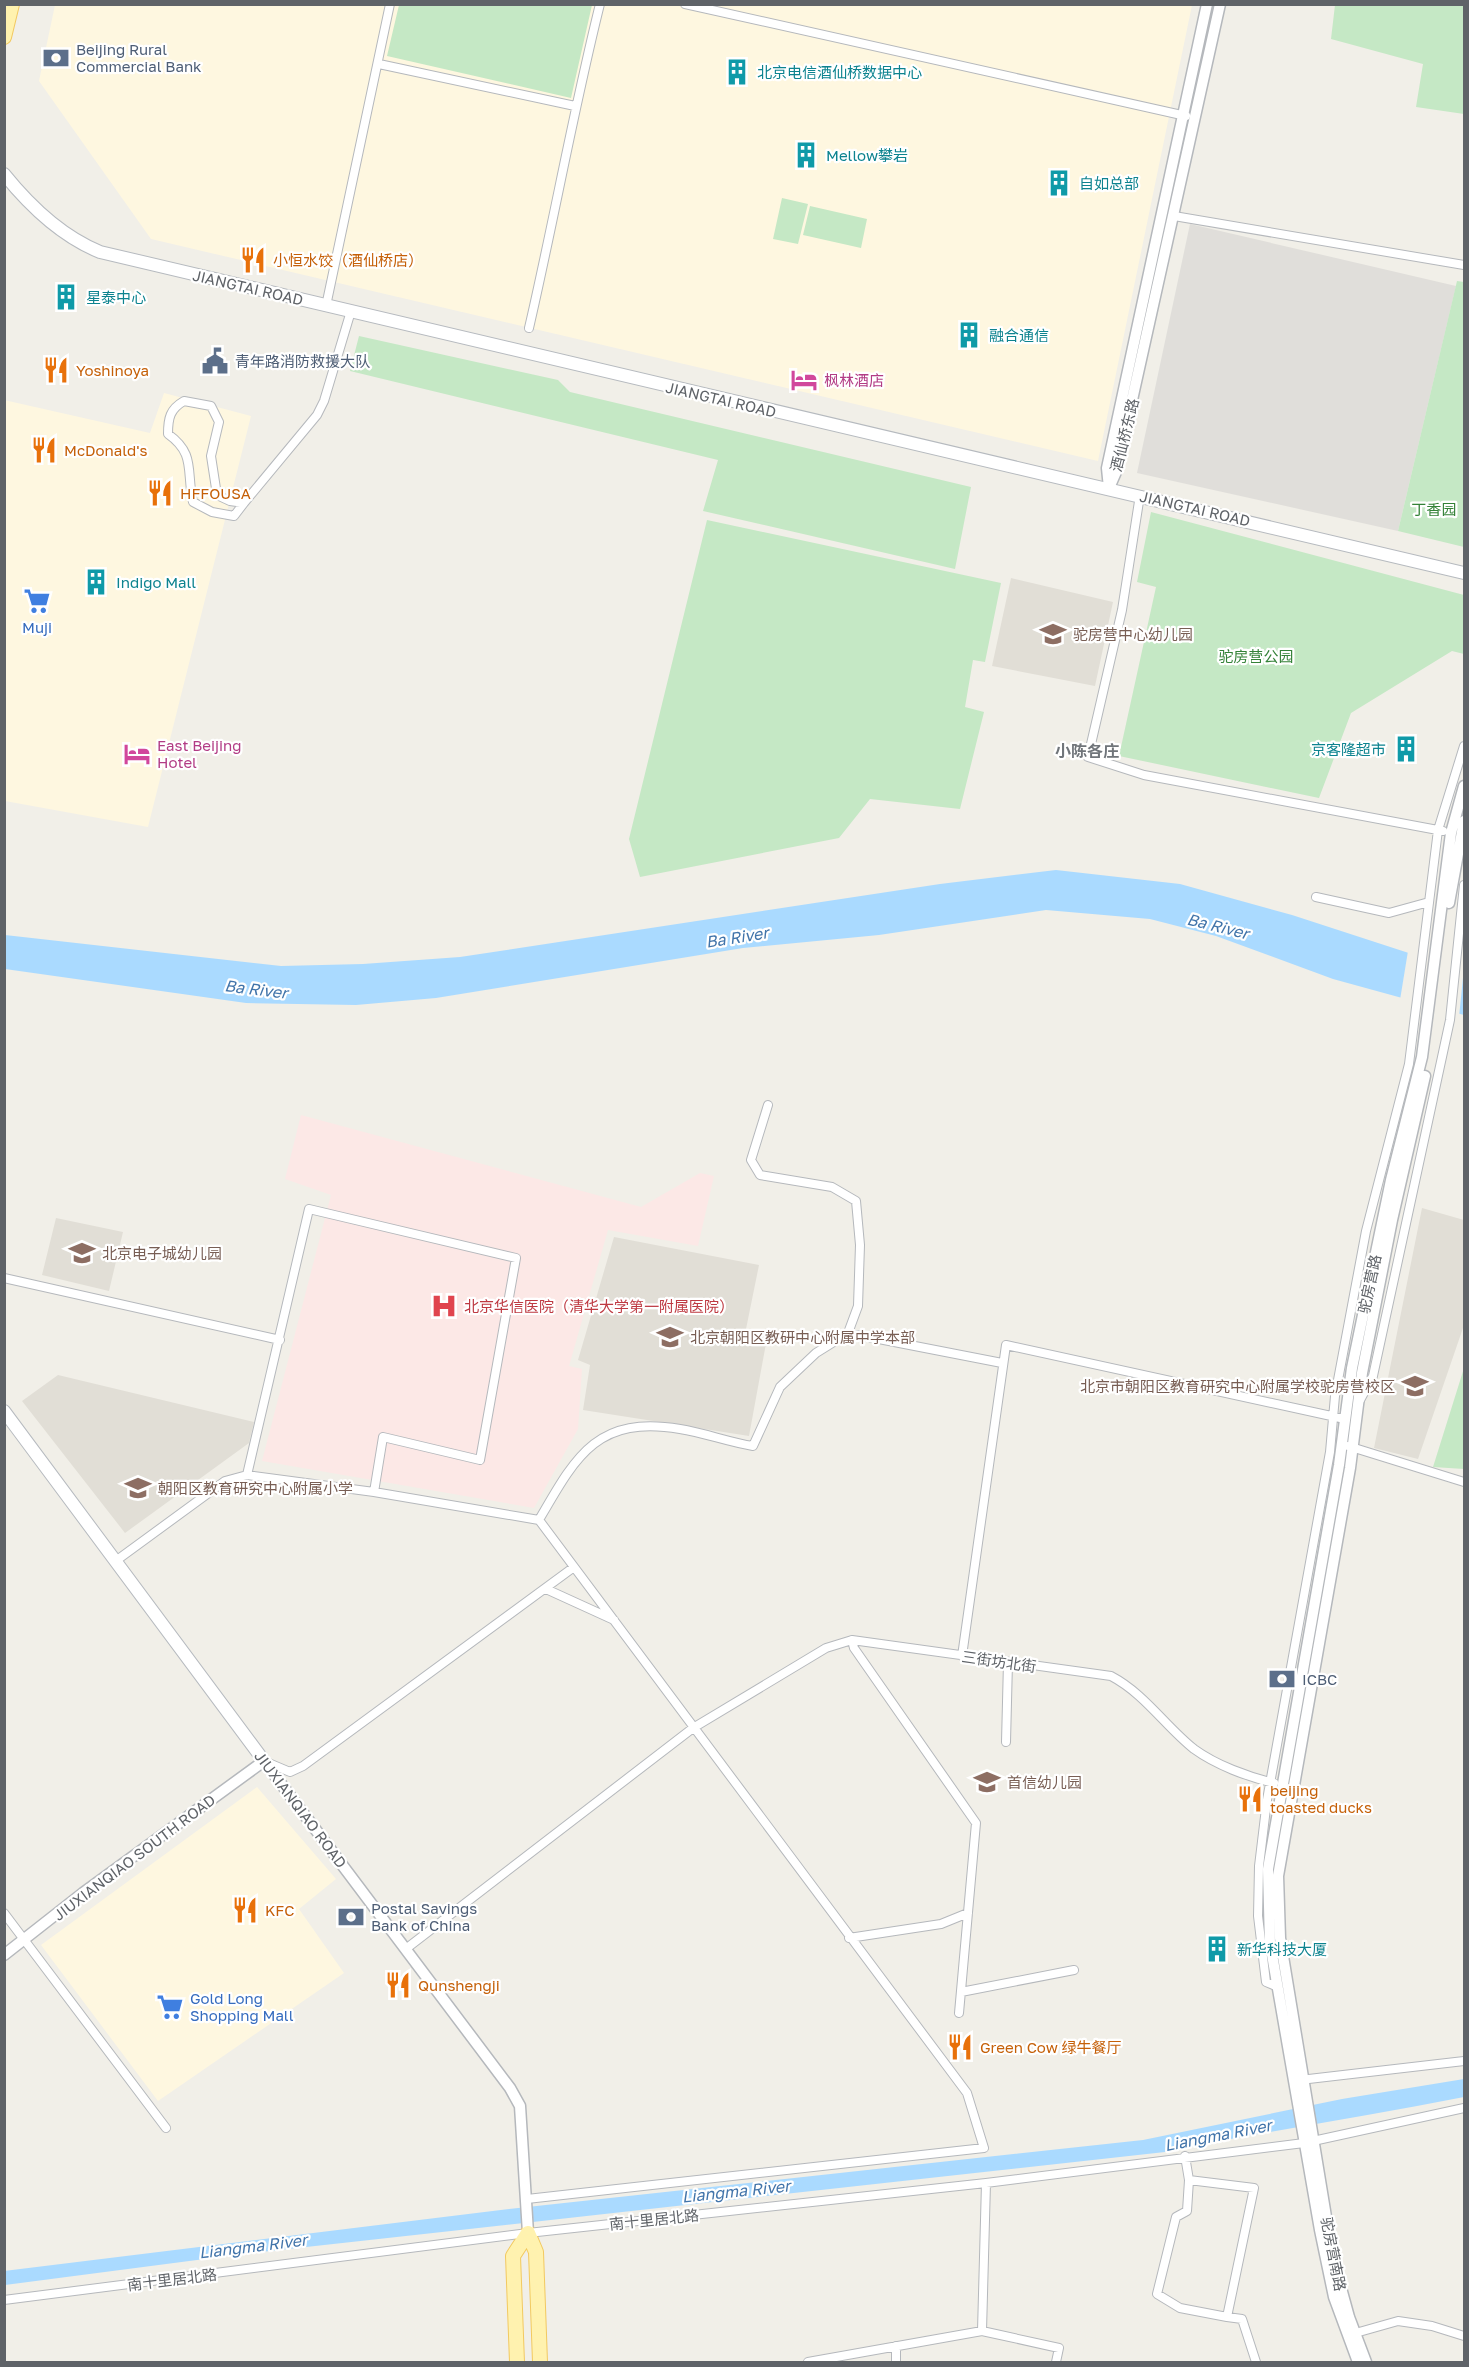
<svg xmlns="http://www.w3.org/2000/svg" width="1469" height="2367" viewBox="0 0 1469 2367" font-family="'Golos Text','Noto Sans SC',sans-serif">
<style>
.commercial{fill:#fef7e0}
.industrial{fill:#e0deda}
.education{fill:#e1ded6}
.medical{fill:#fce8e6}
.green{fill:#c5e8c5}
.water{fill:#aadaff}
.pier{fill:#f1efe8}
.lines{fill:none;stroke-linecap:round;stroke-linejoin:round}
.minor-casing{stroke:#b5b8bc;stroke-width:10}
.tertiary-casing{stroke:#b5b8bc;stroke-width:13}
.secondary-casing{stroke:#b6babf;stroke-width:14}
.primary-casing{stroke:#f2c960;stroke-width:16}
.minor{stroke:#fff;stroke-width:8}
.tertiary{stroke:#fff;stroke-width:10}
.secondary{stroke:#fff;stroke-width:12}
.primary{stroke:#fff2af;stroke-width:14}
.labels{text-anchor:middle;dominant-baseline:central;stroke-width:4.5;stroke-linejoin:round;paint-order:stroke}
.service-label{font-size:15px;fill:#4e5e75;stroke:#fff;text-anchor:start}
.culture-label{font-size:15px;fill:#0d838f;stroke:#fff;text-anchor:start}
.food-label{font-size:15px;fill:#c56008;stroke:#fff;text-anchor:start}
.street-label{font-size:15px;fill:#5f6368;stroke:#fff}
.hotel-label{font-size:15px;fill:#b23c85;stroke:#fff;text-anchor:start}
.park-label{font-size:15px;fill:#348238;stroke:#fff}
.shop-label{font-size:15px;fill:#366cbe;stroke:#fff}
.education-label{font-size:15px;fill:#785e54;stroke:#fff;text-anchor:start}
.health-label{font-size:15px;fill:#be3a42;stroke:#fff;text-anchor:start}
.neighbourhood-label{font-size:16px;font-weight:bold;fill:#70757a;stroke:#fff}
.water-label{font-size:16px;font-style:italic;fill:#4174aa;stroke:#fff}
</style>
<rect width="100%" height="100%" fill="#f1efe8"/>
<path class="commercial" d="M 55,5 L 1192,5 L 1098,461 L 151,239 L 39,81 Z
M 164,393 L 251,416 L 148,827 L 5,801 L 4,400 L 150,433 Z
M 257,1787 L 336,1879 L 299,1909 L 344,1973 L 158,2101 L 41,1945 Z"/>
<path class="industrial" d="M 1190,224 L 1456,286 L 1398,531 L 1137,473 Z"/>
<path class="education" d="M 1011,578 L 1113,602 L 1095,686 L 992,666 Z
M 1422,1208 L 1464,1220 L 1464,1325 L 1418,1459 L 1374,1448 Z
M 56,1218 L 123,1232 L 109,1291 L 42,1275 Z
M 614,1237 L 759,1265 L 745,1334 L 767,1338 L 749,1436 L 583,1410 L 590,1365 L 578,1360 Z
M 58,1375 L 254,1422 L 249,1443 L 125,1533 L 22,1401 Z"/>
<path class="medical" d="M 301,1115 L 641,1207 L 700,1173 L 714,1176 L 698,1246 L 608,1230 L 569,1366 L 582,1369 L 578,1429 L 534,1508 L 262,1461 L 331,1195 L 285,1179 Z"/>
<path class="green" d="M 399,5 L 592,5 L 571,98 L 387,56 Z
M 1335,5 L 1464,5 L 1464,114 L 1416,107 L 1423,64 L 1331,39 Z
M 782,198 L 808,204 L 798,244 L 773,239 Z
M 810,206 L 867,219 L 861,248 L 803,235 Z
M 1457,281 L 1464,282 L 1464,547 L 1398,531 Z
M 359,336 L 558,380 L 570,392 L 971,487 L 955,569 L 703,511 L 718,460 L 350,371 Z
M 1151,512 L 1464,595 L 1464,654 L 1452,651 L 1351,713 L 1319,798 L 1119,756 L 1156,587 L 1137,582 Z
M 707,520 L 1001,583 L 985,662 L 973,660 L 965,707 L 984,712 L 960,809 L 870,799 L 839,838 L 640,877 L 629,839 Z
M 1464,1368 L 1464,1469 L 1433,1467 Z"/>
<path class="water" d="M 1056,870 L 1180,884 L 1292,915 L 1464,971 L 1464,1015 L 1333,979 L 1216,936 L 1150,919 L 1046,910 L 879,935 L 743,948 L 436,998 L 356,1005 L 246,1003 L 5,969 L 5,935 L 281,966 L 363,964 L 460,957 L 940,884 Z
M 1464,2079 L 1464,2097 C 1365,2117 1265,2131 1165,2152 L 243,2254 L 5,2285 L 4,2271 L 509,2209 L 1143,2140 L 1342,2099 Z"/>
<path class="pier" d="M 1408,951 L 1464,968 L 1459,1017 L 1400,1000 Z"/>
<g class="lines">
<g class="minor-casing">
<path id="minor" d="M 685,4 L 1186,116
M 379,64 L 575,106
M 1174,216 L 1464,265
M 326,306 L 390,4
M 529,328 C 554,220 573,112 600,4
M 1140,495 L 1122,610 L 1088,757 L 1144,775 L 1443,831
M 244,503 L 234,516 L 212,512 L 193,502 C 186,471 196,454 168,434 C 168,418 170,409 184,401 L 211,406 L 219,422 L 211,456 L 217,495 L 230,501 L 244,503 L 317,415 L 324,401 L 351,311
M 1316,897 L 1389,913 L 1429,902
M 4,1278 L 280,1340
M 848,1333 L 1002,1363
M 1360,1400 L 1373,1376 L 1450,1020 L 1464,885
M 1348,1446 L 1464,1482
M 247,1475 L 309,1209 L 516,1258 L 480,1460 L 383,1437 L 374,1492
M 539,1520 C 576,1456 597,1415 680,1429 C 705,1433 728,1442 753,1446 L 780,1387 L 816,1353 L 848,1333 L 858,1306 L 860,1245 L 856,1201 L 832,1187 L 760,1175 L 751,1160 L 768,1105
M 117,1560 L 225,1481 L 247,1475 L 374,1492 L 539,1520 L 967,2093 L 984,2148 L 527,2199
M 546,1589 L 614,1620
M 852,1640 L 854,1648 L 976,1823 L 959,2013
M 962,1656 L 1006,1345 L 1345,1419
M 1006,1742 L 1008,1662
M 264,1761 L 290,1772 L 303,1766 L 574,1567
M 4,1913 L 166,2128
M 849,1938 L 941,1924 L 968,1913
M 407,1948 L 693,1728 L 826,1648 L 852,1640 L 1111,1676 C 1145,1694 1165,1726 1194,1749 C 1216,1765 1248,1777 1274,1783
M 1278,1987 L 1266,1982 L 1258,1916 L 1259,1866 L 1267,1800 L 1330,1452 L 1335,1396 L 1366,1231 L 1409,1064 L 1438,830 L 1464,746
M 961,1992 L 1074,1970
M 1300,2080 L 1464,2061
M 1185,2156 L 1189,2180 L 1254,2188 L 1227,2317 L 1242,2319 L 1256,2362
M 1189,2180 L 1187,2211 L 1176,2217 L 1157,2294 L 1180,2308 L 1227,2317
M 4,2300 L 528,2233 L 986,2183 L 1304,2143 L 1464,2108
M 982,2331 L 986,2183
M 1352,2334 L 1398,2321 L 1432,2326 L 1464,2336
M 808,2362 L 982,2331 L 1059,2348 L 1056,2362
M 896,2362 L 896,2346"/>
</g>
<g class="tertiary-casing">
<path id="tertiary" d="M 1109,488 L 1116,472 L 1220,4
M 1109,488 L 1107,468 L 1207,4
M 1449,903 L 1464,821
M 4,1955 L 83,1893 L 264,1761 L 510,2088 L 520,2106 L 528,2233
M 1358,2362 L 1334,2297 L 1320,2230 L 1270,1943 L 1268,1869 L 1339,1465 L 1352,1368 L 1391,1180 L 1422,1057 L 1451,833 L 1464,786
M 1366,2362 L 1349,2317 L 1333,2259 L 1280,1938 L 1278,1876 L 1350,1468 L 1362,1373 L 1392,1220 L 1425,1076"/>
</g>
<g class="secondary-casing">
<path id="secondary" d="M 4,174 C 29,205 63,237 100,252 L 1464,573
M 4,1411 L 264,1761"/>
</g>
<g class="primary-casing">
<path id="primary" d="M 4,37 L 12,4
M 528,2233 L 536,2252 L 540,2362
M 517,2362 L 513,2256 L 528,2233"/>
</g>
<use href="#minor" class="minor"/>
<use href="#tertiary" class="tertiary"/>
<use href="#secondary" class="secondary"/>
<use href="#primary" class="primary"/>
</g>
<defs>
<g id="bank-bare" transform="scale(2.07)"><path d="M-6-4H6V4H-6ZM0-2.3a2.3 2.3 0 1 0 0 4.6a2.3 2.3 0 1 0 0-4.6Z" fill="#5c6f8a" stroke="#fff" stroke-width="2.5" paint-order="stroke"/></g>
<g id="building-bare" transform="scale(2.07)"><path d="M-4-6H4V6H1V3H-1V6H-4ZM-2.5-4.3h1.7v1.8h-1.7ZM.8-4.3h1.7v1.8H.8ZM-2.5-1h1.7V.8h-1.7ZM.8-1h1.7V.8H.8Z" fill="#0f9aa8" stroke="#fff" stroke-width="2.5" paint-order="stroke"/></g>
<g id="restaurant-bare" transform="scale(2.07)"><path d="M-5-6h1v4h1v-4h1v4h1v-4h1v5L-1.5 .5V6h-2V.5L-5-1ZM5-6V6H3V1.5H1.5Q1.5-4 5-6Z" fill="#e8710a" stroke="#fff" stroke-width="2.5" paint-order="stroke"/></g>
<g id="civic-bare" transform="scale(2.07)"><path d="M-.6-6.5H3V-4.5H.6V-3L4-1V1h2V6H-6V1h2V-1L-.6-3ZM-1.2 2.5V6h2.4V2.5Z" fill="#5c6f8a" stroke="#fff" stroke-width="2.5" paint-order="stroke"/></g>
<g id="hotel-bare" transform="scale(2.07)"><path d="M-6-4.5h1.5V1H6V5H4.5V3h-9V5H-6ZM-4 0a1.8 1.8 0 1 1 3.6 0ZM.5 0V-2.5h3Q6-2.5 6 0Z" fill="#d1479c" stroke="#fff" stroke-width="2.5" paint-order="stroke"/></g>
<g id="supermarket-bare" transform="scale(2.07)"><path d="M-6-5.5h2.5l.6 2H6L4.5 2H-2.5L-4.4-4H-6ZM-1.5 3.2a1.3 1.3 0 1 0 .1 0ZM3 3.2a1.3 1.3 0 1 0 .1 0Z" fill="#3f7fe0" stroke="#fff" stroke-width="2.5" paint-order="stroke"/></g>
<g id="school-bare" transform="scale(2.07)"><path d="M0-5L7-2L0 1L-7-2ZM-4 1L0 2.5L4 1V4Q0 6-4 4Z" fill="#8d6e63" stroke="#fff" stroke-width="2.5" paint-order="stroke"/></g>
<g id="hospital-bare" transform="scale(2.07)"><path d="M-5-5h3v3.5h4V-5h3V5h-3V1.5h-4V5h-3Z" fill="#e0444e" stroke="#fff" stroke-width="2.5" paint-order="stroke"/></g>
</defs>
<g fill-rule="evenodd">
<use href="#bank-bare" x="56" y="58"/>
<use href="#building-bare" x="737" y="72"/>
<use href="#building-bare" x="806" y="155"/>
<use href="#building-bare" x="1059" y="183"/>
<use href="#restaurant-bare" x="253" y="260"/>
<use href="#building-bare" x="66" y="297"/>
<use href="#building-bare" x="969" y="335"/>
<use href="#civic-bare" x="215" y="361"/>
<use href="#restaurant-bare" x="56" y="370"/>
<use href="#hotel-bare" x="804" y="380"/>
<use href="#restaurant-bare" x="44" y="450"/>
<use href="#restaurant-bare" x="160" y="493"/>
<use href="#building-bare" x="96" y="582"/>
<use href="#supermarket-bare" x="37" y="601"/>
<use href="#school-bare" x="1053" y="634"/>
<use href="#building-bare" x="1406" y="749"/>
<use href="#hotel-bare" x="137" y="754"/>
<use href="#school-bare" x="82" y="1253"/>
<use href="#hospital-bare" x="444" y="1306"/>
<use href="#school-bare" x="670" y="1337"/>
<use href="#school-bare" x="1415" y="1386"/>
<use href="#school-bare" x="138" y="1488"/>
<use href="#bank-bare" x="1282" y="1679"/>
<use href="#school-bare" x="987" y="1782"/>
<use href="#restaurant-bare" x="1250" y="1799"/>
<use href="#restaurant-bare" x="245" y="1910"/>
<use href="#bank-bare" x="351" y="1917"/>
<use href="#building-bare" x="1217" y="1949"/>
<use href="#restaurant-bare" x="398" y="1985"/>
<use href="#supermarket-bare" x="170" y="2007"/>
<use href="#restaurant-bare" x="960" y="2047"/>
</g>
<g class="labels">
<g class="service-label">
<text x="76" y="49">Beijing Rural<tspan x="76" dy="17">Commercial Bank</tspan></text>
<text x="235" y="361">青年路消防救援大队</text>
<text x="1302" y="1679">ICBC</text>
<text x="371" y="1908">Postal Savings<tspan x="371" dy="17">Bank of China</tspan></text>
</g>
<g class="culture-label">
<text x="757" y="72">北京电信酒仙桥数据中心</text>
<text x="826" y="155">Mellow攀岩</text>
<text x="1079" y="183">自如总部</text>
<text x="86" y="297">星泰中心</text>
<text x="989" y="335">融合通信</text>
<text x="116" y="582">Indigo Mall</text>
<text x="1386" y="749" text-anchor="end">京客隆超市</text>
<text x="1237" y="1949">新华科技大厦</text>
</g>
<g class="food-label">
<text x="273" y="260">小恒水饺（酒仙桥店）</text>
<text x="76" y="370">Yoshinoya</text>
<text x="64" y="450">McDonald's</text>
<text x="180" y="493">HFFOUSA</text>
<text x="1270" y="1790">beijing<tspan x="1270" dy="17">toasted ducks</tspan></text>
<text x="265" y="1910">KFC</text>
<text x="418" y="1985">Qunshengji</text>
<text x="980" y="2047">Green Cow 绿牛餐厅</text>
</g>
<g class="street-label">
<text transform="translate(248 287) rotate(13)">JIANGTAI ROAD</text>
<text transform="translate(721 399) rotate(13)">JIANGTAI ROAD</text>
<text transform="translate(1124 435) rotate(-76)">酒仙桥东路</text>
<text transform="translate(1195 508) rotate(13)">JIANGTAI ROAD</text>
<text transform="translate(1369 1284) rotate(-78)">驼房营路</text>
<text transform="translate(999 1661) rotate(8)">三街坊北街</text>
<text transform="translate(301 1809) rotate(53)">JIUXIANQIAO ROAD</text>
<text transform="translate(134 1857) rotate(-37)">JIUXIANQIAO SOUTH ROAD</text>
<text transform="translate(654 2219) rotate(-6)">南十里居北路</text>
<text transform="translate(1334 2254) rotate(79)">驼房营南路</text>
<text transform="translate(172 2279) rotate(-7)">南十里居北路</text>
</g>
<g class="hotel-label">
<text x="824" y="380">枫林酒店</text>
<text x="157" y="745">East Beijing<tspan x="157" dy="17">Hotel</tspan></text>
</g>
<g class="park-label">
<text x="1434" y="509">丁香园</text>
<text x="1256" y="656">驼房营公园</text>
</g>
<g class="shop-label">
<text x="37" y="627">Muji</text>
<text x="190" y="1998" text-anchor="start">Gold Long<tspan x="190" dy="17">Shopping Mall</tspan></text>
</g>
<g class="education-label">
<text x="1073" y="634">驼房营中心幼儿园</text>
<text x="102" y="1253">北京电子城幼儿园</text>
<text x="690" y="1337">北京朝阳区教研中心附属中学本部</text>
<text x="1395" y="1386" text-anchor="end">北京市朝阳区教育研究中心附属学校驼房营校区</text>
<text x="158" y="1488">朝阳区教育研究中心附属小学</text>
<text x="1007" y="1782">首信幼儿园</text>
</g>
<g class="health-label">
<text x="464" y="1306">北京华信医院（清华大学第一附属医院）</text>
</g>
<g class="neighbourhood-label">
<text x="1087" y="751">小陈各庄</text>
</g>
<g class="water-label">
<text transform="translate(1218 926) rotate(14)">Ba River</text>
<text transform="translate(737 937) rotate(-9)">Ba River</text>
<text transform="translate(256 989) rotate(7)">Ba River</text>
<text transform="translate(1218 2135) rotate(-11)">Liangma River</text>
<text transform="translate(736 2191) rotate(-6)">Liangma River</text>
<text transform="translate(253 2246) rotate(-7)">Liangma River</text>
</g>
</g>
<rect width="1469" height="2367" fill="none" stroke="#5f6368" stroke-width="12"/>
</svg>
